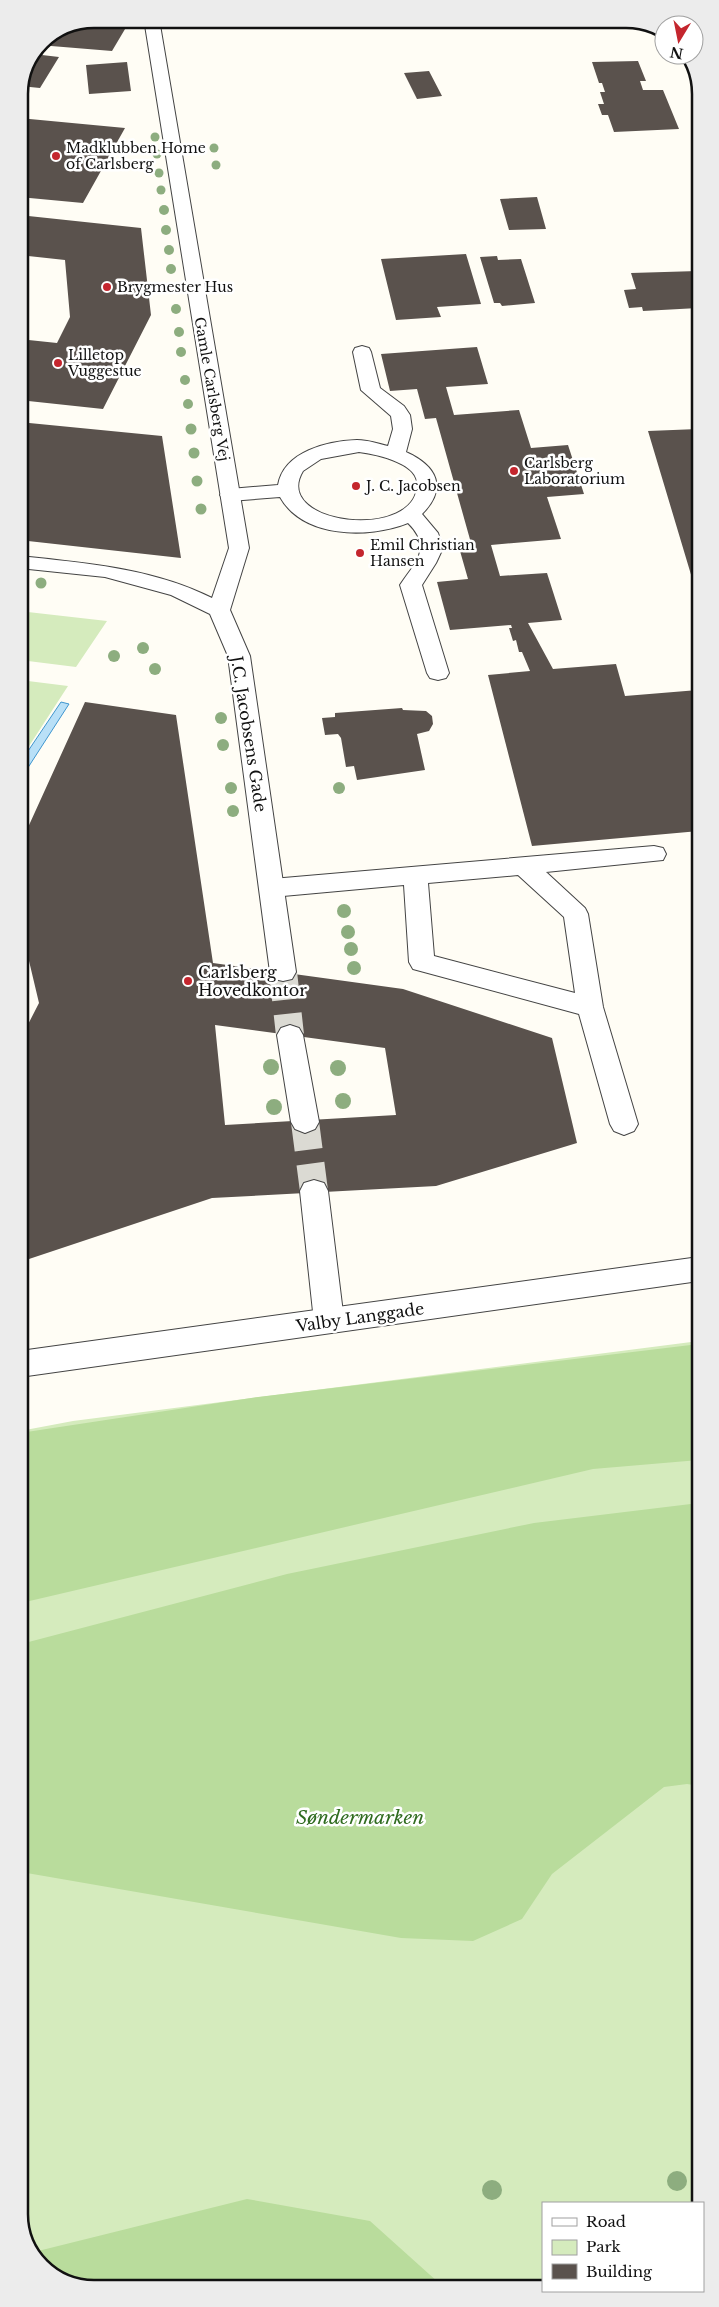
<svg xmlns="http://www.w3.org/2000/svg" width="719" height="2307" viewBox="0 0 719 2307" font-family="'Libre Baskerville',serif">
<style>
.green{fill:#d5ebbd}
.forest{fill:#b9dc9c}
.water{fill:#b9e0f7;stroke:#3f96cf}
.building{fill:#5a524d;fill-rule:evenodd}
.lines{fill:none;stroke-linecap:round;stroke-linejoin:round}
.minor-tunnel{stroke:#dbdad3;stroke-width:28;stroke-dasharray:28 14;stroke-linecap:butt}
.service-casing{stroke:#444;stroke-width:2}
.minor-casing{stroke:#444;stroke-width:2}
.tertiary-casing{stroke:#444;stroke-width:2}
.service{fill:#fff;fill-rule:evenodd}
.minor{fill:#fff;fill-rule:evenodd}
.tertiary{fill:#fff;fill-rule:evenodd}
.tree{fill:#8dad7f}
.poi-dot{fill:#c4262e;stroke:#fff;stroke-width:2}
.labels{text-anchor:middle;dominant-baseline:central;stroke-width:5;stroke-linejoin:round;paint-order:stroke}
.far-poi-label{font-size:14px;fill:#111;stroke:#fff;text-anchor:start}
.far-street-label{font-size:14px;fill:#111;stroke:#fff}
.street-label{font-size:16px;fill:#111;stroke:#fff}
.poi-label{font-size:16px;fill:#111;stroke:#fff;text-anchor:start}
.near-park-label{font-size:19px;font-style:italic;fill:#2f6b1f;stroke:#fff}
.rim{fill:none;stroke:#111;stroke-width:2.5}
</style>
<rect width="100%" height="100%" fill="#fffdf5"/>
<path class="green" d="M 19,611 L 107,621 L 76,667 L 20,660 Z
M 20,680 L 68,686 L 20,760 Z
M 699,1341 L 700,2203 L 543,2203 L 543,2286 L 89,2288 L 45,2270 L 21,2232 L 20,1431 L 73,1421 Z"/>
<path class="forest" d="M 699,1344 L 699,1460 L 593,1469 L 21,1603 L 20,1433 L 258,1397 Z
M 699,1503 L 700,1786 L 687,1784 L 664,1787 L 552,1874 L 522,1919 L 473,1941 L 401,1938 L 21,1872 L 21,1644 L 287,1574 L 534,1523 Z
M 247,2199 L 370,2221 L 439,2283 L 440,2287 L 89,2288 L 45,2270 L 34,2252 Z"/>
<path class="water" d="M 61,702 L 69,704 L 20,780 L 20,763 Z"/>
<path class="building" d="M 94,19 L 131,19 L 112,51 L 39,45 L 41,41 Z
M 590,19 L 623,19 L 618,25 Z
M 38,48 L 46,49 L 42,55 L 59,57 L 40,88 L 20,86 Z
M 638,61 L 646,81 L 640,81 L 643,90 L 663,90 L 679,129 L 614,132 L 608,115 L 602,115 L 598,104 L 604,104 L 600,92 L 605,92 L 602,83 L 599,83 L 592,62 Z
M 127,62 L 131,91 L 89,94 L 86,65 Z
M 429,71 L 442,96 L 417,99 L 404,73 Z
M 19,118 L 125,128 L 83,203 L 19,197 Z
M 537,197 L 546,229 L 509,230 L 500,199 Z
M 19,215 L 141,228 L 151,315 L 103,409 L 19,400 L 19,339 L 57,343 L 70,317 L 65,260 L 19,255 Z
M 466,254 L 481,304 L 437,307 L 441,317 L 396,320 L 381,259 Z
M 497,256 L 498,260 L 521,259 L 535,303 L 502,306 L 500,303 L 494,303 L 480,257 Z
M 698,271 L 698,308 L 643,311 L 642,307 L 629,308 L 624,290 L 636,289 L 631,273 Z
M 477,347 L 488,384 L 446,387 L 454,415 L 519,410 L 531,448 L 568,445 L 584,494 L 547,497 L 561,539 L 491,545 L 500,576 L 547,573 L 562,620 L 528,623 L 553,669 L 616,664 L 625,696 L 698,690 L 699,831 L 532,846 L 488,675 L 530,671 L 522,652 L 519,652 L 516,640 L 513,641 L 509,628 L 512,628 L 511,625 L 450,630 L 437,582 L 468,579 L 458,544 L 471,543 L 436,418 L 425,419 L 417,389 L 390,391 L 381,354 Z
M 19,422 L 162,436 L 181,558 L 19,540 Z
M 698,429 L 698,598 L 648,431 Z
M 85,702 L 176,715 L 213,963 L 403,989 L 552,1038 L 577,1143 L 436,1186 L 212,1198 L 20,1262 L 20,1040 L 39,1003 L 20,923 L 20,845 ZM 215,1025 L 385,1048 L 396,1115 L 225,1125 Z
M 402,708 L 403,710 L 426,711 L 432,716 L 433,724 L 429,731 L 417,734 L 425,770 L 357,780 L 354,766 L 346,767 L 341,738 L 338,734 L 325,735 L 322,718 L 335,717 L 335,713 Z"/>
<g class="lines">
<path class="minor-tunnel" d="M 283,972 L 290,1035
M 305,1122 L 314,1191"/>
<g class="service-casing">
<path id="service" d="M 362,346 L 369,348 L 371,352 L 380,388 L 404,406 L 410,415 L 412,429 L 406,452 C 437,466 448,488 422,514 L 438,533 L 443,548 L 436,563 L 422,585 L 449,673 L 446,678 L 438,680 L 430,678 L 427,673 L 400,585 C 416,561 433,548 408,523 C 368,539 303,538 280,497 L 230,501 L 223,499 L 220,495 L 223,491 L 230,489 L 278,485 C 284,451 328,441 357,440 C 368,440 379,444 388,446 L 393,429 L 391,416 L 361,390 L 353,352 L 355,348 ZM 359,452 C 374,454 415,462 417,482 C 421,542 270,526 303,471 L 321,459 Z
M 654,846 L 663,848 L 666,854 L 663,860 L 546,872 L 585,908 L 588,914 L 603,1007 L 638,1124 L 634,1131 L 624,1135 L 614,1131 L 610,1124 L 579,1014 L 413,969 L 409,962 L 404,885 L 272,897 L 263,894 L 260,888 L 263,882 L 272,879 ZM 518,875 L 564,917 L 575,993 L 434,956 L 428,883 Z"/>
</g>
<g class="minor-casing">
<path id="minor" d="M 144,19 L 159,19 L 249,548 L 230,610 L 250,656 L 296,972 L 292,979 L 283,981 L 274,979 L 270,972 L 228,656 L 210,614 L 171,595 L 105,577 L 19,568 L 19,556 C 85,563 152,568 212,598 L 229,548 Z
M 290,1025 L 299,1028 L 303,1035 L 319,1122 L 315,1129 L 305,1133 L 295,1129 L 291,1122 L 277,1035 L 281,1028 Z
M 314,1180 L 324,1183 L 328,1191 L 344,1321 L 339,1330 L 329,1333 L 319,1330 L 314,1321 L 300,1191 L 304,1183 Z"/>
</g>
<g class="tertiary-casing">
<path id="tertiary" d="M 699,1257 L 699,1281 L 20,1377 L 20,1351 Z"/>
</g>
<use href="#service" class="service"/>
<use href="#minor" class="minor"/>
<use href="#tertiary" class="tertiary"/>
</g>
<g class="tree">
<circle cx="155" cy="137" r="4.5"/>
<circle cx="214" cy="148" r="4.5"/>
<circle cx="157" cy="154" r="4.5"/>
<circle cx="216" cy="165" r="4.5"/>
<circle cx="159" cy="173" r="4.5"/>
<circle cx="161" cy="190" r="4.5"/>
<circle cx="164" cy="210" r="5"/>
<circle cx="166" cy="230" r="5"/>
<circle cx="169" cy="250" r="5"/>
<circle cx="171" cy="269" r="5"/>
<circle cx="173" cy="288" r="5"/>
<circle cx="176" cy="309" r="5"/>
<circle cx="179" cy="332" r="5"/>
<circle cx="181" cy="352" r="5"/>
<circle cx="185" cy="380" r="5"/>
<circle cx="188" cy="404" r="5"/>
<circle cx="191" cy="429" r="5.5"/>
<circle cx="194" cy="453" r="5.5"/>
<circle cx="197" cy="481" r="5.5"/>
<circle cx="201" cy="509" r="5.5"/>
<circle cx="41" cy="583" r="5.5"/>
<circle cx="143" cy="648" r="6"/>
<circle cx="114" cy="656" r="6"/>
<circle cx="155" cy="669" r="6"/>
<circle cx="221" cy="718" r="6"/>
<circle cx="223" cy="745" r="6"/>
<circle cx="231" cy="788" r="6"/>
<circle cx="339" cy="788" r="6"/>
<circle cx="233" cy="811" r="6"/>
<circle cx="344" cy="911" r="7"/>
<circle cx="348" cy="932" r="7"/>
<circle cx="351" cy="949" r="7"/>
<circle cx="354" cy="968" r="7"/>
<circle cx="271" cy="1067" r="8"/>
<circle cx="338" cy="1068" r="8"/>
<circle cx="343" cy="1101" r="8"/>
<circle cx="274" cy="1107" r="8"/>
<circle cx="677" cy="2181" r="10"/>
<circle cx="492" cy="2190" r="10"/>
</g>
<g class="poi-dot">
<circle cx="56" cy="156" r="5"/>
<circle cx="107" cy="287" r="5"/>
<circle cx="58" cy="363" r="5"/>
<circle cx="514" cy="471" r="5"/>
<circle cx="356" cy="486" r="5"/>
<circle cx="360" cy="553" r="5"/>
<circle cx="188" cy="981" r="5"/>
</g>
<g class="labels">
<g class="far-poi-label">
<text x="66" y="148">Madklubben Home<tspan x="66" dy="16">of Carlsberg</tspan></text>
<text x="117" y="287">Brygmester Hus</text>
<text x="68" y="355">Lilletop<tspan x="68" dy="16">Vuggestue</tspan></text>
<text x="524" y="463">Carlsberg<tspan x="524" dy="16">Laboratorium</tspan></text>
<text x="366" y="486">J. C. Jacobsen</text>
<text x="370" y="545">Emil Christian<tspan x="370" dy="16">Hansen</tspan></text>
</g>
<g class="far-street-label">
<text transform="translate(212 389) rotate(80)">Gamle Carlsberg Vej</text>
</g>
<g class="street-label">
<text transform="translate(249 734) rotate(81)">J.C. Jacobsens Gade</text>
<text transform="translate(360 1317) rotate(-8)">Valby Langgade</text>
</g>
<g class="poi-label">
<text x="198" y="972">Carlsberg<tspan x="198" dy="18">Hovedkontor</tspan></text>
</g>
<g class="near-park-label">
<text x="360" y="1817">Søndermarken</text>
</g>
</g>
<path d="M0 0H719V2307H0ZM94 28H626A66 66 0 0 1 692 94V2214A66 66 0 0 1 626 2280H94A66 66 0 0 1 28 2214V94A66 66 0 0 1 94 28Z" fill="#ececec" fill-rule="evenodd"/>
<path class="rim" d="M94 28H626A66 66 0 0 1 692 94V2214A66 66 0 0 1 626 2280H94A66 66 0 0 1 28 2214V94A66 66 0 0 1 94 28Z"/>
<rect x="542" y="2202" width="162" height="90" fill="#ffffff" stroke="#a0a0a0"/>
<rect x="552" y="2218" width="25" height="8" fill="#ffffff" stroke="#a0a0a0"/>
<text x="586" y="2227" font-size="15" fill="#111111">Road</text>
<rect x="552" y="2240" width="25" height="15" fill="#d5ebbd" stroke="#a0a0a0"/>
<text x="586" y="2252" font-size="15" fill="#111111">Park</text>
<rect x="552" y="2264" width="25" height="15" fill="#5a524d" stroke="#a0a0a0"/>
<text x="586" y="2277" font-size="15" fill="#111111">Building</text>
<g transform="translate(679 40) rotate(190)"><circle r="24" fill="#ffffff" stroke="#a0a0a0"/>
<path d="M0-4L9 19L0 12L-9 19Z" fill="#c4262e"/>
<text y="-8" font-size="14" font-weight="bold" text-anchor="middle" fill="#111111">N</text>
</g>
</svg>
